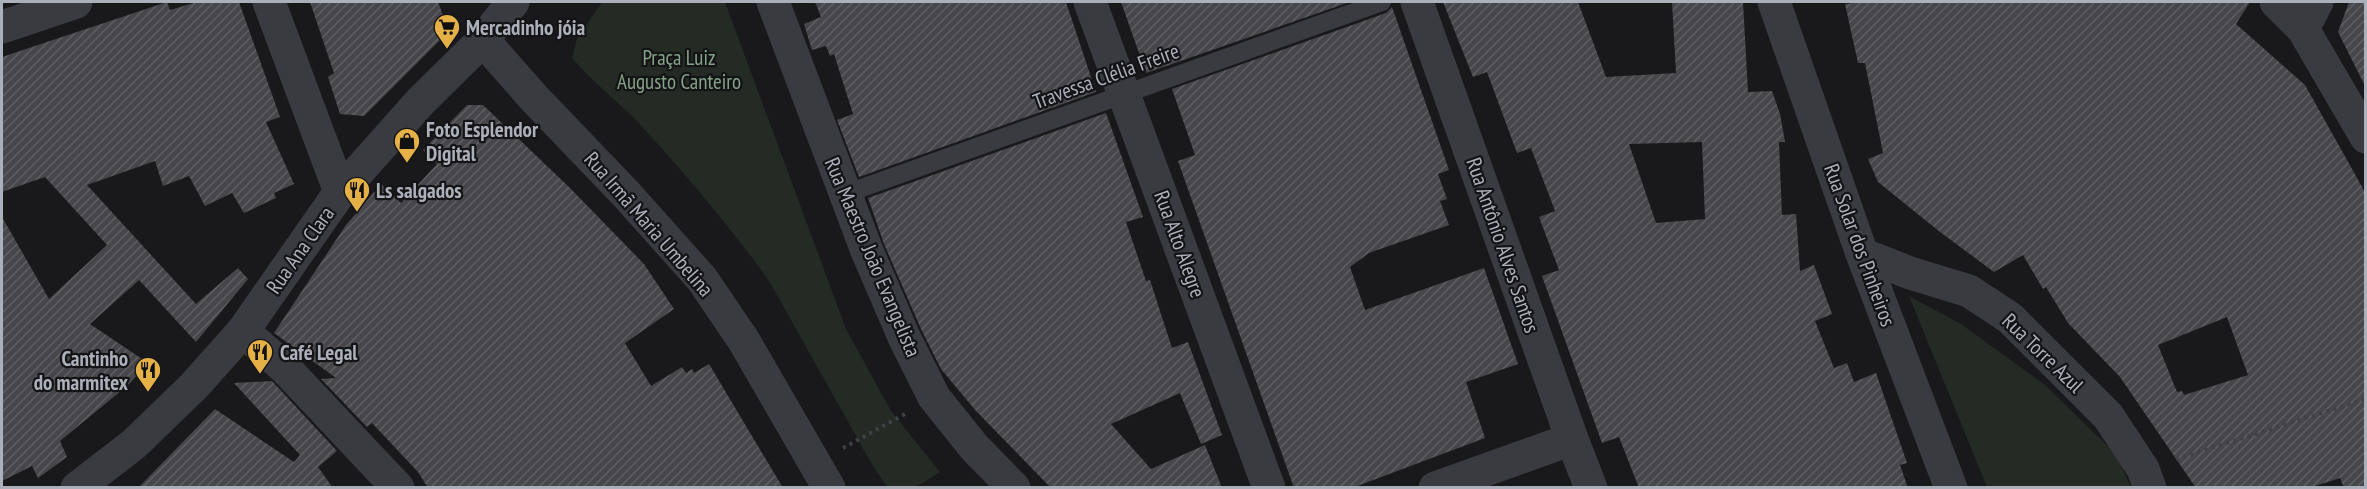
<svg xmlns="http://www.w3.org/2000/svg" width="2367" height="489" viewBox="0 0 2367 489" font-family="'PT Sans Narrow',sans-serif">
<style>
.green{fill:#232b24}
.building{fill:url(#building-hatch);fill-rule:evenodd}
.lines{fill:none;stroke-linecap:round;stroke-linejoin:round}
.path{stroke:#404247;stroke-width:4;stroke-dasharray:3 4.5;stroke-linecap:butt}
.service{stroke:#3a3b40;stroke-width:18}
.minor{stroke:#3a3b40;stroke-width:33}
.tertiary{stroke:#3a3b40;stroke-width:33}
.labels{text-anchor:middle;dominant-baseline:central;stroke-width:4.5;stroke-linejoin:round;paint-order:stroke}
.poi-label{font-size:21px;font-weight:bold;fill:#acb0ba;stroke:#141416;text-anchor:start}
.park-label{font-size:21px;fill:#85a387;stroke:#141416}
.street-label{font-size:21px;fill:#acb0ba;stroke:#141416}
</style>
<defs>
<pattern id="building-hatch" width="6" height="6" patternUnits="userSpaceOnUse" patternTransform="scale(1.5)"><rect width="6" height="6" fill="#46464b"/><path d="M-1 1l2-2M0 6l6-6M5 7l2-2" fill="none" stroke="#5e5e63"/></pattern>
</defs>
<rect width="100%" height="100%" fill="#19191b"/>
<path class="green" d="M 602,2 L 725,2 L 846,329 L 891,411 L 940,472 L 916,487 L 887,487 L 870,461 L 768,279 C 726,222 681,168 632,116 C 612,97 590,79 572,58 L 577,39 Z
M 1909,296 L 1961,324 L 2045,385 L 2115,453 L 2131,487 L 1987,487 Z"/>
<path class="building" d="M 167,2 L 170,10 L 197,2 L 239,2 L 280,117 L 266,122 L 294,184 L 274,193 L 276,198 L 244,213 L 232,193 L 205,206 L 189,176 L 163,186 L 155,161 L 87,185 L 196,304 L 238,268 L 248,279 L 196,342 L 139,280 L 90,324 L 148,363 L 127,386 L 60,441 L 67,457 L 38,478 L 32,466 L 2,481 L 2,217 L 49,299 L 107,245 L 45,177 L 2,192 L 2,57 Z
M 310,2 L 438,2 L 449,31 L 364,116 L 340,114 L 328,77 L 334,73 Z
M 815,2 L 1066,2 L 1096,92 L 859,177 L 837,120 L 853,114 L 834,54 L 830,56 L 826,46 L 812,50 L 804,24 L 821,17 Z
M 1121,2 L 1350,2 L 1146,73 Z
M 1443,2 L 1578,2 L 1606,77 L 1676,73 L 1672,2 L 1743,2 L 1748,92 L 1772,91 L 1780,114 L 1785,142 L 1779,142 L 1782,215 L 1796,214 L 1800,271 L 1814,265 L 1832,314 L 1815,321 L 1834,368 L 1847,363 L 1854,382 L 1876,373 L 1907,463 L 1900,465 L 1908,488 L 1639,488 L 1619,437 L 1602,443 L 1542,276 L 1559,270 L 1539,217 L 1555,211 L 1531,148 L 1517,153 L 1487,72 L 1473,77 ZM 1702,142 L 1705,219 L 1656,223 L 1629,144 Z
M 1864,2 L 2250,2 L 2236,24 L 2305,85 L 2366,194 L 2366,488 L 2344,488 L 2340,478 L 2309,488 L 2196,488 L 2120,377 L 2068,323 L 2046,287 L 2043,289 L 2023,255 L 1994,272 L 1940,232 L 1878,182 L 1868,159 L 1883,153 L 1865,63 L 1858,63 L 1845,4 ZM 2227,317 L 2248,375 L 2184,395 L 2182,391 L 2177,392 L 2158,345 Z
M 2349,2 L 2366,2 L 2366,88 L 2338,32 Z
M 1392,7 L 1449,170 L 1438,174 L 1447,199 L 1440,201 L 1449,225 L 1369,253 L 1350,267 L 1365,310 L 1484,268 L 1518,364 L 1466,382 L 1485,438 L 1352,488 L 1294,488 L 1178,161 L 1195,155 L 1172,89 L 1386,13 Z
M 467,105 L 483,105 L 571,189 L 644,264 L 674,309 L 625,343 L 651,386 L 682,367 L 686,373 L 692,369 L 694,373 L 709,364 L 783,488 L 428,488 L 418,472 L 372,423 L 367,427 L 321,379 L 336,378 L 274,333 L 346,225 L 381,184 L 401,203 L 437,164 L 423,150 Z
M 1106,113 L 1143,217 L 1126,222 L 1146,281 L 1150,280 L 1172,348 L 1188,342 L 1222,435 L 1201,444 L 1180,393 L 1111,424 L 1151,469 L 1205,445 L 1222,488 L 1051,488 L 976,411 L 941,369 L 921,329 L 884,244 L 868,198 Z
M 272,381 L 337,451 L 318,467 L 333,488 L 138,488 L 215,409 L 294,462 L 300,455 L 234,383 Z"/>
<g class="lines">
<path class="path" d="M 843,448 L 905,414
M 2176,459 L 2366,399"/>
<path class="service" d="M 845,194 L 1382,2"/>
<path class="minor" d="M 269,2 L 340,192
M 773,2 L 867,251 L 904,337 L 934,397 L 974,447 L 1014,488
M 1090,2 L 1269,488
M 1417,2 L 1572,439 L 1591,488
M 1774,2 L 1862,254 L 1951,488
M 2276,2 L 2303,29 L 2366,137
M 2,27 L 76,2
M 2303,29 L 2317,2
M 1862,254 L 1910,273 L 1969,291 L 2010,318 L 2108,416 L 2143,469 L 2150,488
M 243,331 L 285,368 L 398,488
M 1435,488 L 1572,439"/>
<path class="tertiary" d="M 483,40 L 534,98 L 626,194 L 702,279 L 744,341 L 829,488
M 77,488 L 134,444 L 194,386 L 243,331 L 340,192 L 421,101 L 483,40 L 513,2"/>
</g>
<defs>
<g id="supermarket-pin" transform="scale(1.35)"><path d="M0 17L-7.5 6A9.5 9.5 0 1 1 7.5 6Z" fill="#e5b147" stroke="#141416"/><path d="M-6-5.5h2.5l.6 2H6L4.5 2H-2.5L-4.4-4H-6ZM-1.5 3.2a1.3 1.3 0 1 0 .1 0ZM3 3.2a1.3 1.3 0 1 0 .1 0Z" fill="#111"/></g>
<g id="shop-pin" transform="scale(1.35)"><path d="M0 17L-7.5 6A9.5 9.5 0 1 1 7.5 6Z" fill="#e5b147" stroke="#141416"/><path d="M-5-2.5h2.3a2.7 3.5 0 0 1 5.4 0H5L5.5 6h-11ZM-1.5-2.5h3a1.5 2.3 0 0 0-3 0Z" fill="#111"/></g>
<g id="restaurant-pin" transform="scale(1.35)"><path d="M0 17L-7.5 6A9.5 9.5 0 1 1 7.5 6Z" fill="#e5b147" stroke="#141416"/><path d="M-5-6h1v4h1v-4h1v4h1v-4h1v5L-1.5 .5V6h-2V.5L-5-1ZM5-6V6H3V1.5H1.5Q1.5-4 5-6Z" fill="#111"/></g>
</defs>
<g fill-rule="evenodd">
<use href="#supermarket-pin" x="447" y="27"/>
<use href="#shop-pin" x="407" y="141"/>
<use href="#restaurant-pin" x="357" y="190"/>
<use href="#restaurant-pin" x="260" y="352"/>
<use href="#restaurant-pin" x="148" y="370"/>
</g>
<g class="labels">
<g class="poi-label">
<text x="466" y="27">Mercadinho jóia</text>
<text x="426" y="129">Foto Esplendor<tspan x="426" dy="24">Digital</tspan></text>
<text x="376" y="190">Ls salgados</text>
<text x="280" y="352">Café Legal</text>
<text x="128" y="358" text-anchor="end">Cantinho<tspan x="128" dy="24">do marmitex</tspan></text>
</g>
<g class="park-label">
<text x="679" y="57">Praça Luiz<tspan x="679" dy="24">Augusto Canteiro</tspan></text>
</g>
<g class="street-label">
<text transform="translate(1106 76) rotate(-20)">Travessa Clélia Freire</text>
<text transform="translate(649 224) rotate(49)">Rua Irmã Maria Umbelina</text>
<text transform="translate(1180 244) rotate(70)">Rua Alto Alegre</text>
<text transform="translate(1503 245) rotate(71)">Rua Antônio Alves Santos</text>
<text transform="translate(1860 245) rotate(70)">Rua Solar dos Pinheiros</text>
<text transform="translate(300 250) rotate(-55)">Rua Ana Clara</text>
<text transform="translate(873 257) rotate(67)">Rua Maestro João Evangelista</text>
<text transform="translate(2043 353) rotate(44)">Rua Torre Azul</text>
</g>
</g>
<rect width="2367" height="489" fill="none" stroke="#acb0ba" stroke-width="6"/>
</svg>
